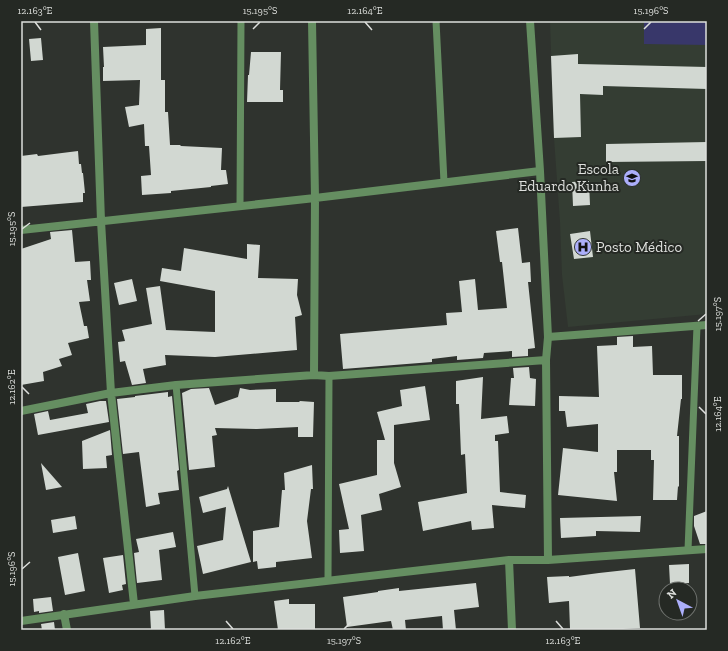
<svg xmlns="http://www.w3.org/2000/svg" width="728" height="651" viewBox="0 0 728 651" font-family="'Zilla Slab',serif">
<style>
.built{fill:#343d33}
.green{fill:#38376a}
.building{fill:#d2d8d2}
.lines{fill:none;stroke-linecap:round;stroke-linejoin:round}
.lane{stroke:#658e61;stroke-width:7}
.street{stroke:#658e61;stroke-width:8}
.ticks{fill:none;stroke:#dddfdc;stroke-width:1.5}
.labels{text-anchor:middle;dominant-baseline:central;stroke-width:4;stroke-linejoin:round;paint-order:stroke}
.poi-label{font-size:15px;fill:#dddfdc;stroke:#252924;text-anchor:end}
.neatline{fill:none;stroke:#dddfdc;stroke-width:1.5}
.ticks-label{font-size:10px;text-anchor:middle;fill:#dddfdc}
</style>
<rect width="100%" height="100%" fill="#2f332e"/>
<path class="built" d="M 550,21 L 707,21 L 707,314 L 568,327 L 562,275 L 560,222 L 554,138 Z"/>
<path class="green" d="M 644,21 L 707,21 L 707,45 L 644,44 Z"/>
<path class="building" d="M 161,28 L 161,80 L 165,80 L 165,112 L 168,112 L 170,145 L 180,145 L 181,146 L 222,148 L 221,170 L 226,170 L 228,184 L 211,186 L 211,187 L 171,191 L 171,193 L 142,195 L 141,176 L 151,175 L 149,146 L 145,146 L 144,124 L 129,127 L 125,107 L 139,105 L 140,80 L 103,81 L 103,67 L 104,67 L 103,47 L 146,45 L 146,29 Z
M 41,38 L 43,60 L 31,61 L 29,39 Z
M 251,52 L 281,52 L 280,90 L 283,90 L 283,102 L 247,102 L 248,75 L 249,75 Z
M 578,54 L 578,64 L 707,67 L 707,89 L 603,86 L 603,95 L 580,94 L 581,137 L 554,138 L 551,56 Z
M 707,142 L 707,161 L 606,162 L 606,144 Z
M 78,151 L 79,164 L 81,164 L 82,173 L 83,173 L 85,193 L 83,193 L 83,202 L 21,207 L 21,156 L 37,154 L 38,156 Z
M 589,181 L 590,205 L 573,206 L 572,182 Z
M 518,228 L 522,263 L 530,262 L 531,282 L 528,282 L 535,348 L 528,349 L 528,356 L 512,357 L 512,351 L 484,353 L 483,358 L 457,360 L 457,356 L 432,359 L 432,362 L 343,369 L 340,334 L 447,325 L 446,313 L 462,312 L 459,281 L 475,279 L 478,310 L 507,308 L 502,262 L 500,262 L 496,231 Z
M 72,230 L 75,262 L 90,261 L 91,280 L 87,280 L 90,301 L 79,302 L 84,326 L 87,326 L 89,338 L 68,343 L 72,355 L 59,359 L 62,366 L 43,372 L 44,381 L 21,385 L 21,249 L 51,239 L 50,232 Z
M 590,231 L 593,257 L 574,259 L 570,234 Z
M 247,244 L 260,245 L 258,278 L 298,279 L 297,295 L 302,315 L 295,317 L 297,350 L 215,357 L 165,355 L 166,365 L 143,369 L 146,383 L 132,385 L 125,361 L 120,362 L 118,342 L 125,341 L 122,330 L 152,324 L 146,288 L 160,286 L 166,330 L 215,332 L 215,291 L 160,281 L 162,268 L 181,271 L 184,248 L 247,259 Z
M 132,279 L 137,301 L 119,305 L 114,283 Z
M 633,336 L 633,347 L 652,346 L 653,375 L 682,375 L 682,399 L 681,399 L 677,436 L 679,436 L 679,487 L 678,486 L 677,500 L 653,500 L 654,460 L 651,460 L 651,450 L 617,450 L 617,472 L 614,472 L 617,501 L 558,495 L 563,448 L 598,452 L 598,424 L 567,427 L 565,411 L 559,411 L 559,396 L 599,397 L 597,346 L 617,345 L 617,337 Z
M 529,367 L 530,378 L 536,379 L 535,406 L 509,405 L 511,378 L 514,378 L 513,368 Z
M 483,377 L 481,419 L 507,416 L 509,433 L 495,435 L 495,441 L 498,441 L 500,492 L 526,495 L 525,508 L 492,505 L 494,528 L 472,530 L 471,521 L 423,531 L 418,502 L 467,493 L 465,454 L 461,455 L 459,404 L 456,404 L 456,381 Z
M 425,386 L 430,420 L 394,425 L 394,463 L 401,487 L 379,494 L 382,510 L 361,515 L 364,551 L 340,553 L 339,530 L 349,529 L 339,484 L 377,475 L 377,440 L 385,440 L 377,412 L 402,406 L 400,390 Z
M 209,388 L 215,405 L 238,397 L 240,388 L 250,390 L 276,389 L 276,402 L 299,402 L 300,401 L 314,402 L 313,437 L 298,437 L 298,427 L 257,429 L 215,428 L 217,435 L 212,436 L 215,467 L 189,470 L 182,393 L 191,389 Z
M 168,392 L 168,397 L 172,396 L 179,470 L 177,471 L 179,490 L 158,493 L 160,504 L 146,507 L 139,452 L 123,454 L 117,399 L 135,397 L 135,396 Z
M 100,401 L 106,401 L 109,422 L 38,435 L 34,414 L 48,411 L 50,420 L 88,413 L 86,404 Z
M 110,430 L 112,455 L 106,456 L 107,468 L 83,469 L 82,441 Z
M 41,463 L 62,487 L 46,490 Z
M 312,465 L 313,489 L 311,489 L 307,521 L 312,558 L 276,562 L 276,567 L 258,569 L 257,561 L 253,562 L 253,531 L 279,527 L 282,490 L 285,490 L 284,473 Z
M 228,486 L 251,562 L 203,574 L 197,546 L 223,540 L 226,507 L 203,513 L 199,497 L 227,489 Z
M 707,511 L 707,544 L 700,544 L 694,526 L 694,516 Z
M 75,516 L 77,529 L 53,533 L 51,520 Z
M 641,516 L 640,532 L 596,531 L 596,536 L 561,538 L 560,518 Z
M 173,532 L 176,547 L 159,550 L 162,580 L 137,583 L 134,553 L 139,552 L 136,539 Z
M 78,553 L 85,591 L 65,595 L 58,557 Z
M 123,555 L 126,584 L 122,585 L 123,590 L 109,593 L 103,558 Z
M 689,564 L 689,583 L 670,584 L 669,565 Z
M 635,569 L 640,628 L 606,630 L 599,630 L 599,629 L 570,629 L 569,601 L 549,603 L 547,577 L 569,576 L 569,577 L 599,573 Z
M 476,583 L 479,607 L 454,610 L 456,630 L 443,630 L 442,616 L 405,620 L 406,630 L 393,630 L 391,621 L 347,627 L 343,597 L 378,592 L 378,591 L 399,588 L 399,591 Z
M 51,597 L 53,611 L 39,613 L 39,611 L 34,612 L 33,599 Z
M 289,599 L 289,604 L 315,604 L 315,630 L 278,630 L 274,601 Z
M 164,610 L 165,630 L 151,630 L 150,611 Z
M 54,622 L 55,630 L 42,630 L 41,624 Z"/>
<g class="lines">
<path class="lane" d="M 436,21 L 444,182
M 240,206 L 241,21
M 176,385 L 195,596
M 688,550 L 697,326
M 328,580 L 329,376"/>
<path class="street" d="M 94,21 L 101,221 L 111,393 L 134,604
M 312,21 L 315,198 L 314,375
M 530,21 L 540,171 L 548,337 L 546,360 L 548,560
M 21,230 L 315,198 L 540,171
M 548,337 L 707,325
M 21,411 L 111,393 L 176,385 L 314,375 L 329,376 L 546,360
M 509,560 L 512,630
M 64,614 L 67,630
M 21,621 L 195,596 L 509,560 L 548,560 L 707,549"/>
</g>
<path class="ticks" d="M 35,22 L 41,30M 365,22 L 372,30M 253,29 L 260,22M 644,29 L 651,22M 22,229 L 30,223M 698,321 L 706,314M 22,387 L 29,394M 699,407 L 706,414M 22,569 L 30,562M 226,621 L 233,629M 556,621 L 563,629M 344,629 L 351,622"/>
<defs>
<g id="school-disc" transform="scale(0.9)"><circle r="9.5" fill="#acaffb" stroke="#252924"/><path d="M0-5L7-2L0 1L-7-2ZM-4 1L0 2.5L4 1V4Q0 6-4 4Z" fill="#111"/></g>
<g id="hospital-disc" transform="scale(0.9)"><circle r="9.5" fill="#acaffb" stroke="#252924"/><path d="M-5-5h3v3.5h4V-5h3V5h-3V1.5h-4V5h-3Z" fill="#111"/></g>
</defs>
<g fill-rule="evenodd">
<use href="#school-disc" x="632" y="178"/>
<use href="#hospital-disc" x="583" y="247"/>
</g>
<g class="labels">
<g class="poi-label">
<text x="619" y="169">Escola<tspan x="619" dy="17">Eduardo Kunha</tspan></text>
<text x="596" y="247" text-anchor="start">Posto Médico</text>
</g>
</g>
<rect width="728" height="651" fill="none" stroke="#252924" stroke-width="44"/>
<g transform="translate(678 601) rotate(319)"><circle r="19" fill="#252924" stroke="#6f726e"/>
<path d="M0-3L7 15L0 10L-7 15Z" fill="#acaffb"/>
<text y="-6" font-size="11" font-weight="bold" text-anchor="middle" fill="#dddfdc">N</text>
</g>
<rect x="22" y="22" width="684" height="607" class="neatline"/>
<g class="ticks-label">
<text x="35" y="14">12.163°E</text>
<text x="260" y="14">15.195°S</text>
<text x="365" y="14">12.164°E</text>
<text x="651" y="14">15.196°S</text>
<text transform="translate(11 229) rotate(-90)" y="4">15.195°S</text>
<text transform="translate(717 314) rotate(-90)" y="4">15.197°S</text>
<text transform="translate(11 387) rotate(-90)" y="4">12.162°E</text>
<text transform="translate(717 414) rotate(-90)" y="4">12.164°E</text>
<text transform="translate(11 569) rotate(-90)" y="4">15.196°S</text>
<text x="233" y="644">12.162°E</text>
<text x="344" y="644">15.197°S</text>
<text x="563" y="644">12.163°E</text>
</g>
</svg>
